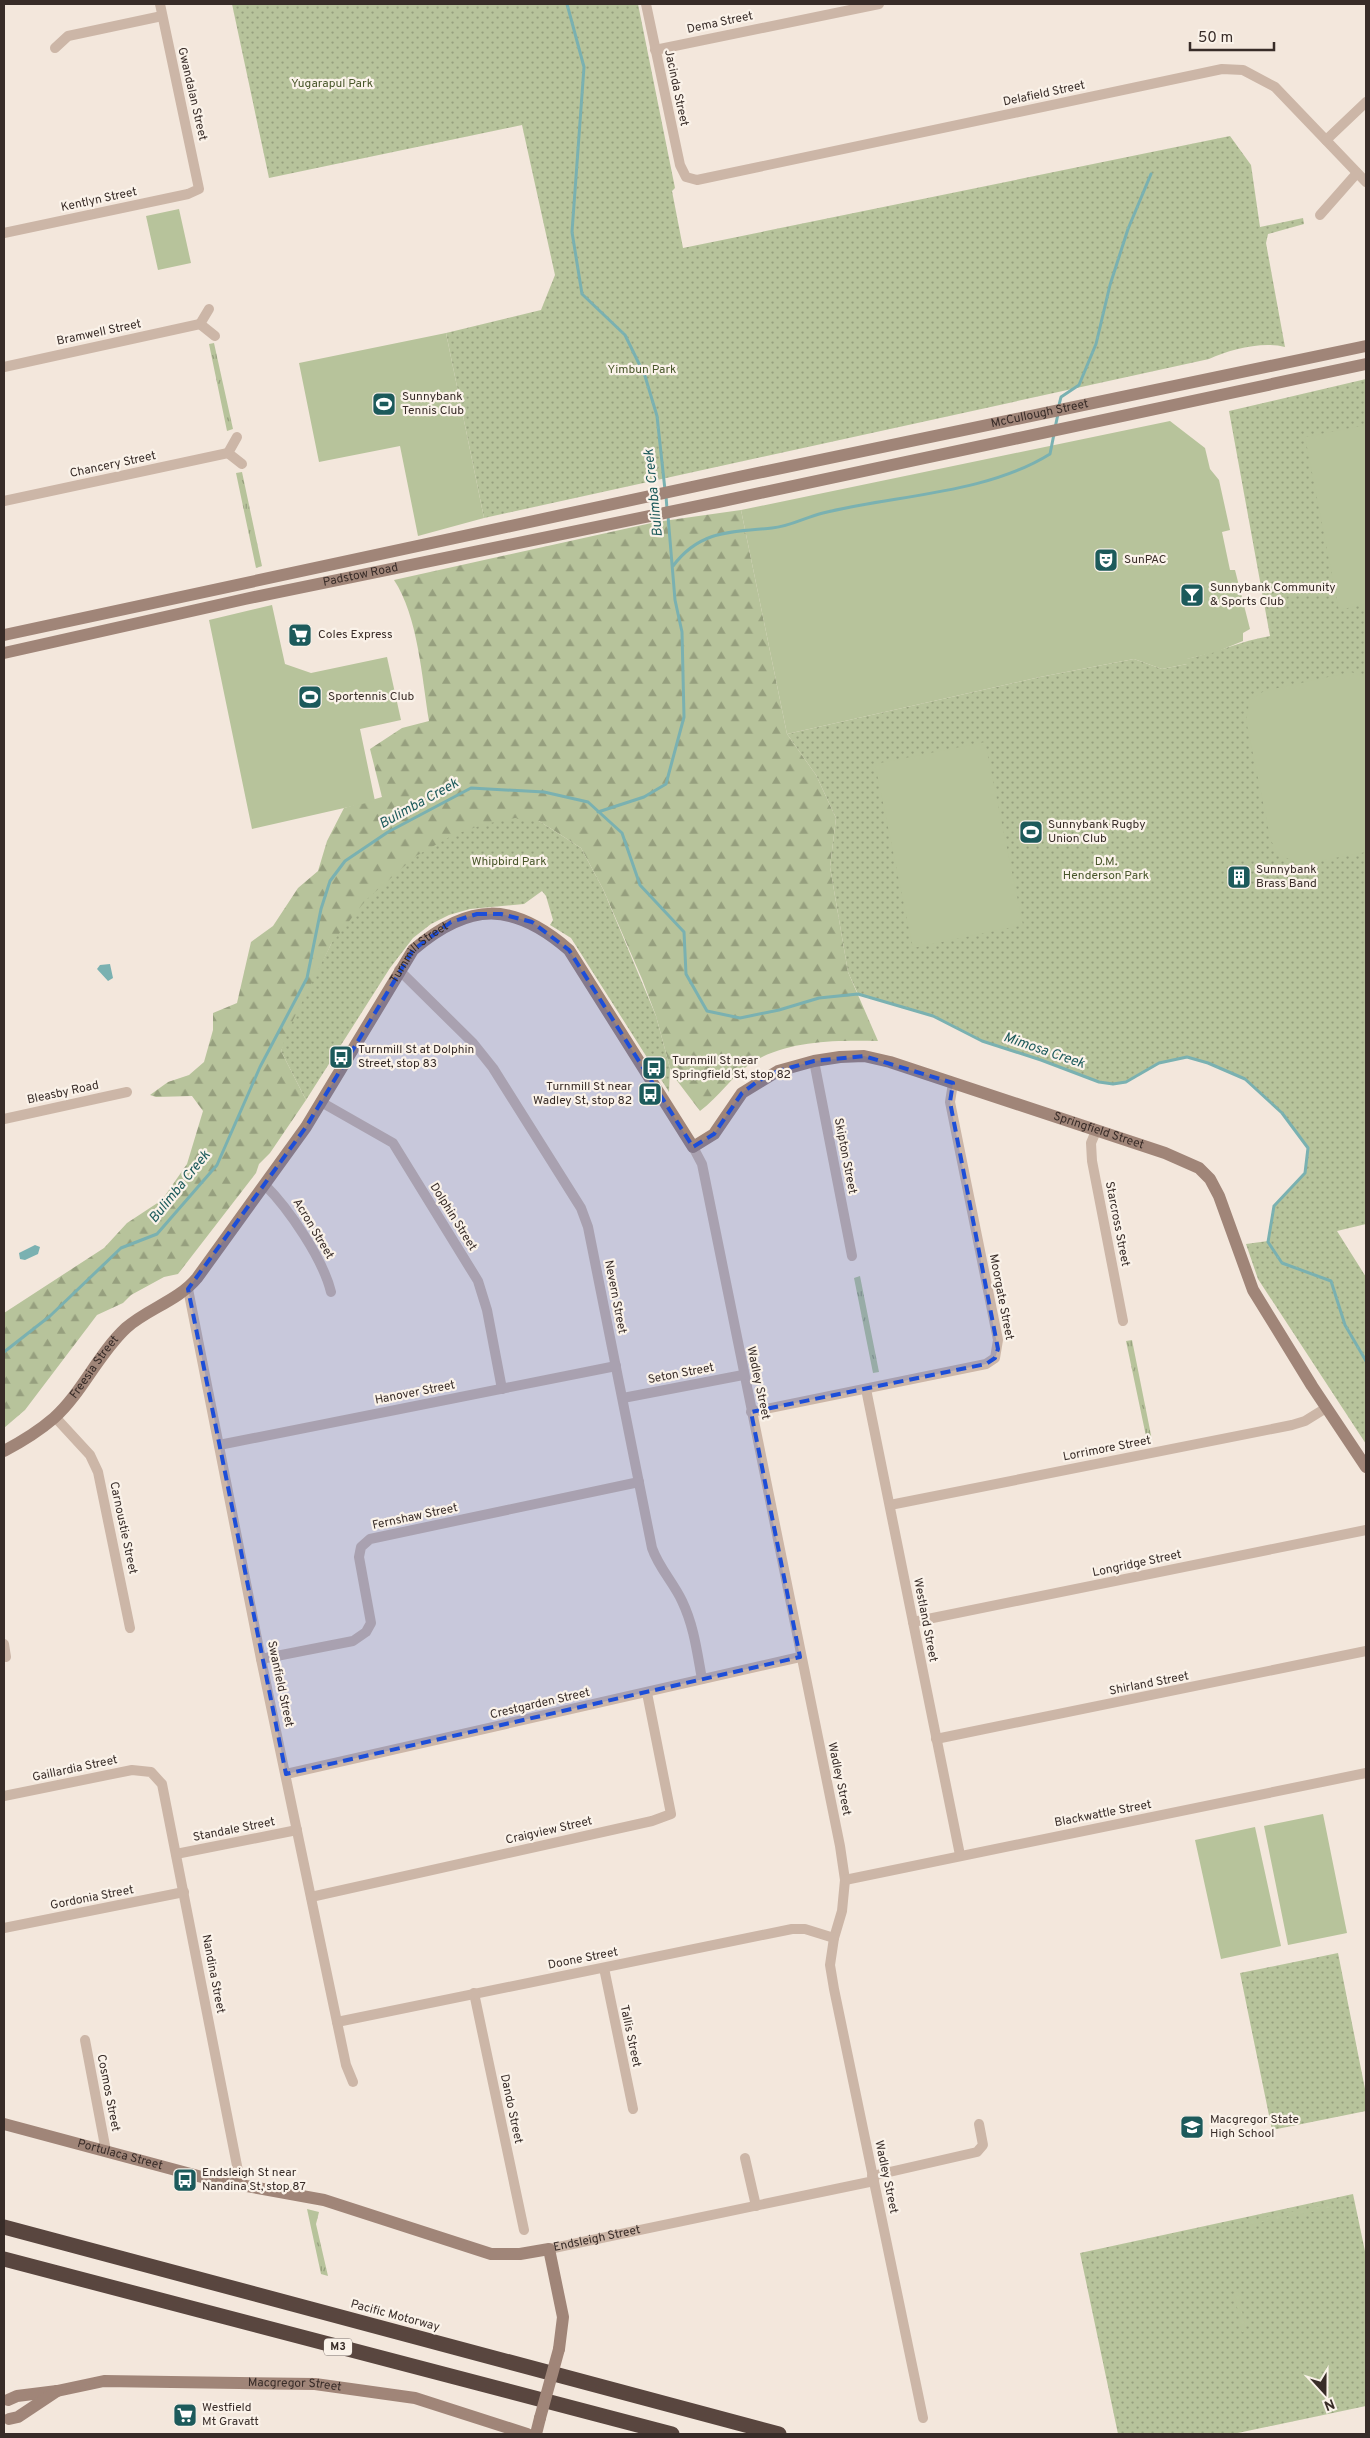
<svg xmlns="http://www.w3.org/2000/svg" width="1370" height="2438" viewBox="0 0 1370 2438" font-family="Overpass,sans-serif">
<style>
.grass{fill:url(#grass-tufts)}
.forest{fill:url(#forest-firs)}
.park{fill:url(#park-dots)}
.pitch{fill:#b7c39b}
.water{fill:#7ab1b1}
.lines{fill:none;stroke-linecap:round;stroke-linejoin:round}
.stream{stroke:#7ab1b1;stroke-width:3}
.street{stroke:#ccb6a7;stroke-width:10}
.secondary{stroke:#a08578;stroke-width:12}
.highway{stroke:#59463f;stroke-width:15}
.secondary-bridge{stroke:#a08578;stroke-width:12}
.marked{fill:#1d4ed8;fill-opacity:0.2;stroke:#1d4ed8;stroke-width:4;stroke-dasharray:10 6;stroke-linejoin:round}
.labels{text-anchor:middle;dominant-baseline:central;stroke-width:4.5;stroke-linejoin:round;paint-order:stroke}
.shield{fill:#faf2e9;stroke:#726762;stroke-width:1}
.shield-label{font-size:11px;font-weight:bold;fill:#382c28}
.street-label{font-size:12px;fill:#382c28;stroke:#faf2e9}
.park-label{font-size:12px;fill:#49572b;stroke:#faf2e9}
.poi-label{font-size:12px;fill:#382c28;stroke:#faf2e9;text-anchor:start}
.water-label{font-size:14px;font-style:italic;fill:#1c5a5b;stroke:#faf2e9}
</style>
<defs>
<pattern id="grass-tufts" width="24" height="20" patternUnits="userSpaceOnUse" patternTransform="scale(1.25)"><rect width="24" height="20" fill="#b7c39b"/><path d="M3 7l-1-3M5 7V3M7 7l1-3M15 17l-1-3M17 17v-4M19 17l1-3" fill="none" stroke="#969f7e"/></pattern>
<pattern id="forest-firs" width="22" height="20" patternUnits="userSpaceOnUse" patternTransform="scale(1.25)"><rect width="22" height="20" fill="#b7c39b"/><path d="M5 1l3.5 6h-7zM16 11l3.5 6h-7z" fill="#969f7e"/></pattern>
<pattern id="park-dots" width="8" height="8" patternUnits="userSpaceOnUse" patternTransform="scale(1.25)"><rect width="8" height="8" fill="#b7c39b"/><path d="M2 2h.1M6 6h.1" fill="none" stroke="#969f7e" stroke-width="1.8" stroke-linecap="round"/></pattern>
</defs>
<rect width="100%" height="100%" fill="#f3e7dc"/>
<path class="grass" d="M 214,343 L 233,429 L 227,431 L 209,344 Z
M 242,472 L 262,566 L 256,568 L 236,473 Z
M 860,1276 L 879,1372 L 873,1373 L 854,1278 Z
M 1132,1340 L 1152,1440 L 1147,1441 L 1126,1341 Z
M 307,2209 L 319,2212 L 316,2224 L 328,2276 L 321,2274 Z"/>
<path class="forest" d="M 741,510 L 787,734 L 816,775 L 836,818 L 830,867 L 848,972 L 878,1041 C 838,1040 785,1040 750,1064 C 731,1077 719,1097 700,1111 L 675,1078 L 670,1068 L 656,1016 L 642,979 L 603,889 L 581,848 L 539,821 L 331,944 L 281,1051 L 306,1100 L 270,1153 L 259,1164 L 256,1173 L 178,1274 L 164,1277 L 131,1295 L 123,1303 L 97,1315 L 25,1410 L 4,1428 L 4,1313 L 104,1248 L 127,1223 L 162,1200 L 187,1164 L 203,1111 L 192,1096 L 156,1097 L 150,1095 L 168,1082 L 189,1075 L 204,1062 L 213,1030 L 213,1013 L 237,1003 L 251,942 L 273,926 L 298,888 L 318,871 L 327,841 L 344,808 L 382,797 L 370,749 L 402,728 L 429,721 C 422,678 418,616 394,580 L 656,522 Z"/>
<path class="park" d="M 232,4 L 638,4 L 675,188 L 672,191 L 683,248 L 1230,136 L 1251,165 L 1260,227 L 1303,218 L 1304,224 L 1268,234 L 1266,243 L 1285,347 C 1263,341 1230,349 1209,359 L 484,518 L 446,333 L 541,310 L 555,275 L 522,125 L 269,178 Z
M 1366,379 L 1366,1224 L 1337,1231 L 1366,1277 L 1366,1444 L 1258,1279 L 1246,1244 L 1268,1241 L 1274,1206 L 1305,1173 L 1308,1148 L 1282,1113 L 1245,1079 L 1208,1063 L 1187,1057 L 1159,1063 L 1126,1082 L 1113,1084 L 1099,1082 L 1041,1060 L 982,1041 L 933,1016 L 858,994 L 848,972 L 830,867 L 836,818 L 816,775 L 787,734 L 1040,677 L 1134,659 L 1162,669 L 1187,664 L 1186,659 C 1215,653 1241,641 1270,636 L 1229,411 Z
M 515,818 L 539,821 L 581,848 L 603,889 L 656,1016 L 670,1068 L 669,1092 L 571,938 L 550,925 L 553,920 L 546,896 L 542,891 L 524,904 L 470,909 L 449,915 L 431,924 L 413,938 L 390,968 L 306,1100 L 281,1051 L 288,1030 L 331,944 L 366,900 L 416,856 L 453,835 L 485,824 Z
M 1338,1953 L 1366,2094 L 1366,2111 L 1272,2130 L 1240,1973 Z
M 1353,2194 L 1366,2256 L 1366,2406 L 1233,2434 L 1118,2434 L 1080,2253 Z"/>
<path class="pitch" d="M 179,209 L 191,263 L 158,270 L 146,216 Z
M 446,333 L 484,518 L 418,536 L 400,446 L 319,462 L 299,363 Z
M 1170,421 L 1205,448 L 1210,469 L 1219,480 L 1230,530 L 1222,532 L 1230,570 L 1235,570 L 1250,629 L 1243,633 L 1243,641 L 1216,652 L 1187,659 L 1187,664 L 1162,669 L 1134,659 L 1040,677 L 787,734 L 741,510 Z
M 1366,425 L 1366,604 L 1339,610 L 1305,437 Z
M 272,605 L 285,664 L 311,673 L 387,657 L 401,720 L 360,729 L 375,801 L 252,829 L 209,620 Z
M 1351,672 L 1366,677 L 1366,852 L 1303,864 L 1281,856 L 1271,841 L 1246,720 L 1250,700 L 1264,691 Z
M 985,742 L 1023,925 L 913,948 L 875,764 Z
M 1323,1814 L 1347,1933 L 1288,1945 L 1264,1826 Z
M 1255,1827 L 1281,1946 L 1221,1959 L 1195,1840 Z
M 1330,2204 L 1331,2208 L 1249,2225 L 1248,2221 Z
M 1238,2291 L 1246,2331 L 1242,2332 L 1234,2292 Z"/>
<path class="water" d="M 110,964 L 113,978 L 108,981 L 97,969 L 100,965 Z
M 35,1245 L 40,1247 L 38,1254 L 25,1260 L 20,1259 L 19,1253 Z"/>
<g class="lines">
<path class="stream" d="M 567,4 L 584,67 L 572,232 L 582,294 L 625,335 L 645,376 L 657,416 L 665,490
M 1059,405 L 1061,397 L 1079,385 L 1096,344 L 1110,285 L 1128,229 L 1151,174
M 1055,428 L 1058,414
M 666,496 L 667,509
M 673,566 C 700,530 731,532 772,528 C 789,527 806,517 823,513 C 896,495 986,494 1050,454 L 1054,434
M 598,812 L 644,797 L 666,784 L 684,717 L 682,632 L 675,600 L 668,516
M 4,1352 L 50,1316 L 121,1248 L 157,1234 L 217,1165 L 260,1067 L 307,978 L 321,909 L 330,881 L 345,861 L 388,832 L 471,788 L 544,792 L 588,802 L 622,833 L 640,885 L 684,932 L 686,974 L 707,1011 L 740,1018 L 779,1010 L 819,998 L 858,994 L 933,1016 L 982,1041 L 1041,1060 L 1099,1082 L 1113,1084 L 1126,1082 L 1159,1063 L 1187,1057 L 1208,1063 L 1245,1079 L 1282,1113 L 1308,1148 L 1305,1173 L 1274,1206 L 1268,1242 L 1282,1263 L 1331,1281 L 1345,1325 L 1366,1361"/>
<g class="street">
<path d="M 646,4 L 680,165 L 686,177 L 697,180 L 1222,69 L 1243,70 L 1275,87 L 1366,182"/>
<path d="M 55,48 L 68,36 L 162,16"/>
<path d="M 655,50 L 879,4"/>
<path d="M 1326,140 L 1366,102"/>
<path d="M 1320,215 L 1357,173"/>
<path d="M 4,233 L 188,194 L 199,189 L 160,4"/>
<path d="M 209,309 L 200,324 L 215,336"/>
<path d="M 4,367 L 200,324"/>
<path d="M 237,437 L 228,453 L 242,464"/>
<path d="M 4,501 L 228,453"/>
<path d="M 399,970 L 473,1043 L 493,1068 L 581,1208 L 588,1227 L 652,1548 C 659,1568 673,1582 682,1601 C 694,1626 697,1652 702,1679"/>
<path d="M 814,1061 L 852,1256"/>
<path d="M 321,1102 L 393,1143 L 478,1281 L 487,1310 L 502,1389"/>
<path d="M 4,1119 L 127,1092"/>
<path d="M 1096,1131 L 1091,1143 L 1092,1161 L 1123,1321"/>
<path d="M 693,1147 L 702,1164 L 840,1846 L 845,1880 L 842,1911 L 834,1938 L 830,1965 L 834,1989 L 923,2418"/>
<path d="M 265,1185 C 289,1209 323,1259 331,1292"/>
<path d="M 188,1289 L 261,1659 L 346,2065 L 353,2082"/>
<path d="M 866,1389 L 960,1855"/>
<path d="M 623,1398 L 743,1375"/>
<path d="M 751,1412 L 986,1364 L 995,1358 L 998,1340 L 950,1102 L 953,1083"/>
<path d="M 55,1417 L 90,1455 L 98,1472 L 130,1628"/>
<path d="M 219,1445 L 616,1366"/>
<path d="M 890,1505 L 1292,1425 L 1305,1421 L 1326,1408"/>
<path d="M 913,1622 L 1366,1530"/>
<path d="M 4,1644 L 6,1657"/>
<path d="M 261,1659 L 353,1641 L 366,1632 L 371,1623 L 359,1557 L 361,1547 L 370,1539 L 639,1482"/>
<path d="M 936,1739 L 1366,1651"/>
<path d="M 286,1774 L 800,1657"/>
<path d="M 4,1796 L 132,1770 L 151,1772 L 162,1784 L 241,2186"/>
<path d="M 176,1854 L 297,1830"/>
<path d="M 845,1880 L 1366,1773"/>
<path d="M 311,1897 L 652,1821 L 671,1814 L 647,1693"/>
<path d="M 4,1928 L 184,1892"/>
<path d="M 604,1968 L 633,2109"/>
<path d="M 474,1993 L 524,2230"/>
<path d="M 337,2022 L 792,1929 L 805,1929 L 834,1938"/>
<path d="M 85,2040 L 106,2151"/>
<path d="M 745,2158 L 756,2206"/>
<path d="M 872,2176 L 977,2152 L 983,2145 L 979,2124"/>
<path id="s1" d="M 549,2249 L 874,2181"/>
</g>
<g class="secondary">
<path id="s2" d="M 4,635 L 743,476 L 1366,346"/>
<path id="s3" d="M 4,653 L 245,599 L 718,502 L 1366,364"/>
<path id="s4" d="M 4,1451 C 21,1442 39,1431 54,1418 C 82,1393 98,1354 126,1328 C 147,1309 178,1301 197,1278 L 306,1127 L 413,950 C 469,902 513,901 569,950 L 693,1147 L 714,1134 L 742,1093 L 778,1071 L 814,1061 L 840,1057 L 864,1056 L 890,1062 L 1165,1153 L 1199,1168 L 1210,1179 L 1219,1196 L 1253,1290 L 1312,1386 L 1366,1467"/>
<path id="s5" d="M 4,2124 L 213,2180 L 324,2200 L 491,2254 L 520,2254 L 549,2249 L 563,2317 L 559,2349"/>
<path id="s6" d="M 8,2400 L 17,2396 L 57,2391 L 104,2381 L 315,2384 L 415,2398 L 527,2434"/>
<path d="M 9,2419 L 18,2417 L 57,2391"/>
<path d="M 536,2434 L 540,2418"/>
</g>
<path class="highway" d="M 4,2227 L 779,2434
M 4,2259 L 672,2434"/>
<path class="secondary-bridge" d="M 540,2418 L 559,2349"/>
</g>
<path class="marked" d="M 477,914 L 501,914 L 532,922 L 569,950 L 693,1147 L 714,1134 L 742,1093 L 758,1081 L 778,1071 L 814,1061 L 864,1056 L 953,1083 L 950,1102 L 998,1349 L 995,1358 L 986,1364 L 751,1412 L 800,1657 L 286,1774 L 188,1289 L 306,1127 L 413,950 L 451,922 Z"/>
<defs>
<g id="stadium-square" transform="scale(1.25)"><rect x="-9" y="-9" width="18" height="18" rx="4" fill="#1c5a5b" stroke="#faf2e9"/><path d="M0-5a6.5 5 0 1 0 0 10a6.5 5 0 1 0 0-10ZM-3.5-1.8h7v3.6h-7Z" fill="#fff"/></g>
<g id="theatre-square" transform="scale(1.25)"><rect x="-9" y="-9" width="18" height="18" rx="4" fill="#1c5a5b" stroke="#faf2e9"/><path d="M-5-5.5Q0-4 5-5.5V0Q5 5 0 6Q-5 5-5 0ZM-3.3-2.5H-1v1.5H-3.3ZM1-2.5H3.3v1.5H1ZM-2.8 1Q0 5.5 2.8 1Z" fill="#fff"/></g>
<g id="bar-square" transform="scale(1.25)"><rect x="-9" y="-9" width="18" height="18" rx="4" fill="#1c5a5b" stroke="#faf2e9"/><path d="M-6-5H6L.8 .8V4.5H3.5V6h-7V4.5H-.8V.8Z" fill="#fff"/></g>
<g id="supermarket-square" transform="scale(1.25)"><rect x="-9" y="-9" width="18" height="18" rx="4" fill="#1c5a5b" stroke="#faf2e9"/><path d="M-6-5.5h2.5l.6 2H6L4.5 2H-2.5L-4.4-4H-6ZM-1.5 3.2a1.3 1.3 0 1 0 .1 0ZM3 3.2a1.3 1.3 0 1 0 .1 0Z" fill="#fff"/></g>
<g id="building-square" transform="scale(1.25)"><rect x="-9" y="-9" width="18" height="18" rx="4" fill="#1c5a5b" stroke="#faf2e9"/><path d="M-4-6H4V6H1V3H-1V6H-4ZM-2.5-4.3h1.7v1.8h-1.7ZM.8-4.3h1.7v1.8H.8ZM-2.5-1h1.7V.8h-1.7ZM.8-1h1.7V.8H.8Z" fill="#fff"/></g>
<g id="bus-square" transform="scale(1.25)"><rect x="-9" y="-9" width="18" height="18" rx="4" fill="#1c5a5b" stroke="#faf2e9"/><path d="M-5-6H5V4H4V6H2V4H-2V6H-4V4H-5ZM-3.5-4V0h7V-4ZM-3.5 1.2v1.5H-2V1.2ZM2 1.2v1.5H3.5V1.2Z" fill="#fff"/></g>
<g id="school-square" transform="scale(1.25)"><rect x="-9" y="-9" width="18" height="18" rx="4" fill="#1c5a5b" stroke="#faf2e9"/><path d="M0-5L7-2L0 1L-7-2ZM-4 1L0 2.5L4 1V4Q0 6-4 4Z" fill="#fff"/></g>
</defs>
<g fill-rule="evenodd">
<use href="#stadium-square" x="384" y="404"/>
<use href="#theatre-square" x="1106" y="560"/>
<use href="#bar-square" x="1192" y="595"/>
<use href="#supermarket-square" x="300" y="635"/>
<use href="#stadium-square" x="310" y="697"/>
<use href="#stadium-square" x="1031" y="832"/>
<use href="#building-square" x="1239" y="877"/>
<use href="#bus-square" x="341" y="1057"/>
<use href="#bus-square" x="654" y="1068"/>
<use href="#bus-square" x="650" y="1094"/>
<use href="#school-square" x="1192" y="2127"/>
<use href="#bus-square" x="185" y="2180"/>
<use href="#supermarket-square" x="185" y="2415"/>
</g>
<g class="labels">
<rect class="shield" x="324" y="2338.5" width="28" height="17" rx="4"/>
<g class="shield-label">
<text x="338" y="2347">M3</text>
</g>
<g class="street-label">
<text transform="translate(720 23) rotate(-12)">Dema Street</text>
<text transform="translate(676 88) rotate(78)">Jacinda Street</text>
<text transform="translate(192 94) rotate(77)">Gwandalan Street</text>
<text transform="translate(1044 94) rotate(-12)">Delafield Street</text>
<text transform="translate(99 200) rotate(-12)">Kentlyn Street</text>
<text transform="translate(99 333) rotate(-12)">Bramwell Street</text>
<text stroke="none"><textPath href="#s2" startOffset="1059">McCullough Street</textPath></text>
<text transform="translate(113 465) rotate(-12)">Chancery Street</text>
<text stroke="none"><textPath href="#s3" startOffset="365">Padstow Road</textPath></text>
<text stroke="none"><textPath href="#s4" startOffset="658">Turnmill Street</textPath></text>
<text transform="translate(63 1093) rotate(-12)">Bleasby Road</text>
<text stroke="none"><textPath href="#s4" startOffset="1515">Springfield Street</textPath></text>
<text transform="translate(845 1156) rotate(79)">Skipton Street</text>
<text transform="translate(453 1217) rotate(58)">Dolphin Street</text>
<text transform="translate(1117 1224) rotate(79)">Starcross Street</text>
<text transform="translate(313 1229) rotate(59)">Acron Street</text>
<text transform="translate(615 1297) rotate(79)">Nevern Street</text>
<text transform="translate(1001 1297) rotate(79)">Moorgate Street</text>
<text stroke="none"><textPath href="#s4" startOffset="125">Freesia Street</textPath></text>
<text transform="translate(681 1374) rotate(-11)">Seton Street</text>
<text transform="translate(758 1383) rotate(78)">Wadley Street</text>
<text transform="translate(415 1393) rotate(-11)">Hanover Street</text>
<text transform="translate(1107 1449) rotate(-11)">Lorrimore Street</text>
<text transform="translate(415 1517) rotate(-12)">Fernshaw Street</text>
<text transform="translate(123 1528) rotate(78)">Carnoustie Street</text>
<text transform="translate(1137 1564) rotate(-12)">Longridge Street</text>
<text transform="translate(925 1620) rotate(79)">Westland Street</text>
<text transform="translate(280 1684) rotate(78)">Swanfield Street</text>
<text transform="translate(1149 1684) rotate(-11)">Shirland Street</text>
<text transform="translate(540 1704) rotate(-13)">Crestgarden Street</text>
<text transform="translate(75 1769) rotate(-12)">Gaillardia Street</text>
<text transform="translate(839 1779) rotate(78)">Wadley Street</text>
<text transform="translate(1103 1814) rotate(-11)">Blackwattle Street</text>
<text transform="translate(234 1830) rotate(-11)">Standale Street</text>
<text transform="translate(549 1831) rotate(-13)">Craigview Street</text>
<text transform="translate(92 1898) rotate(-11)">Gordonia Street</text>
<text transform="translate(583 1959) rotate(-11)">Doone Street</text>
<text transform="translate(213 1974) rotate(79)">Nandina Street</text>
<text transform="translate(630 2036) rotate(78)">Tallis Street</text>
<text transform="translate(108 2093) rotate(79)">Cosmos Street</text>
<text transform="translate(511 2109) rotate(78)">Dando Street</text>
<text stroke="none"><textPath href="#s5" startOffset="120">Portulaca Street</textPath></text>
<text transform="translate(886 2177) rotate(78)">Wadley Street</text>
<text stroke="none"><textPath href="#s1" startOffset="49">Endsleigh Street</textPath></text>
<text transform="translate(395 2316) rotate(15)">Pacific Motorway</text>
<text stroke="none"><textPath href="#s6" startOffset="289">Macgregor Street</textPath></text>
</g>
<g class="park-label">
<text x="332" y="84">Yugarapul Park</text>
<text x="642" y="370">Yimbun Park</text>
<text x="509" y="862">Whipbird Park</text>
<text x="1106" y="862">D.M.<tspan x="1106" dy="14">Henderson Park</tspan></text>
</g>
<g class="poi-label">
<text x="402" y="397">Sunnybank<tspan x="402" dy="14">Tennis Club</tspan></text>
<text x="1124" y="560">SunPAC</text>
<text x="1210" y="588">Sunnybank Community<tspan x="1210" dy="14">&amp; Sports Club</tspan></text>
<text x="318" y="635">Coles Express</text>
<text x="328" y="697">Sportennis Club</text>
<text x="1048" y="825">Sunnybank Rugby<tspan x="1048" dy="14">Union Club</tspan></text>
<text x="1256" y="870">Sunnybank<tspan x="1256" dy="14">Brass Band</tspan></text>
<text x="358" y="1050">Turnmill St at Dolphin<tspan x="358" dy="14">Street, stop 83</tspan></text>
<text x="672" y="1061">Turnmill St near<tspan x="672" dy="14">Springfield St, stop 82</tspan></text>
<text x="632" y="1087" text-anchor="end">Turnmill St near<tspan x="632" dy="14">Wadley St, stop 82</tspan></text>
<text x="1210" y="2120">Macgregor State<tspan x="1210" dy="14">High School</tspan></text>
<text x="202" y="2173">Endsleigh St near<tspan x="202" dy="14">Nandina St, stop 87</tspan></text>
<text x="202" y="2408">Westfield<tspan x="202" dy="14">Mt Gravatt</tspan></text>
</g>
<g class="water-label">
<text transform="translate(654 493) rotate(-96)">Bulimba Creek</text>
<text transform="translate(419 804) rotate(-29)">Bulimba Creek</text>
<text transform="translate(1044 1051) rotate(19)">Mimosa Creek</text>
<text transform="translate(180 1187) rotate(-51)">Bulimba Creek</text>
</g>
</g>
<rect width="1370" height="2438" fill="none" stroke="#382c28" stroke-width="10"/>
<g transform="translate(1325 2393) rotate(159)" stroke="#faf2e9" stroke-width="4" paint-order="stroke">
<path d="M0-4L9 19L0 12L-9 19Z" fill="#382c28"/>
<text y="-8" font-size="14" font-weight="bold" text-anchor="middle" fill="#382c28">N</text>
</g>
<path d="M1190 42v8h84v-8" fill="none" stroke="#382c28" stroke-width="2.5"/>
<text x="1198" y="42" font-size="15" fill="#382c28" stroke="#faf2e9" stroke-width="4" paint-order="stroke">50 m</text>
</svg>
